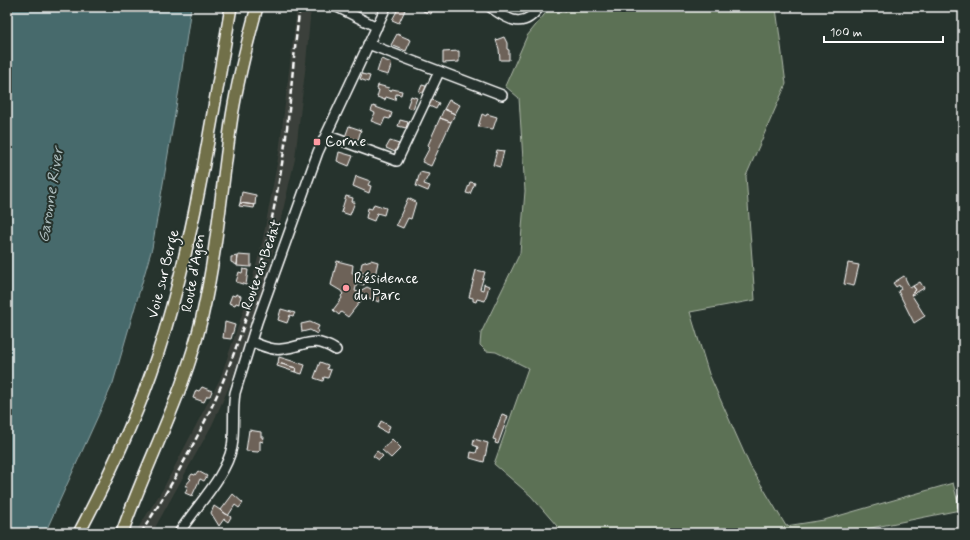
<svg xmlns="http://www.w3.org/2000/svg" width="970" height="540" viewBox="0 0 970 540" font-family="Mynerve,sans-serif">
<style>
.built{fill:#3b413a}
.green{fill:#5c7154;stroke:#aeb8aa}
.water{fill:#476a6c;stroke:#91a6a7}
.building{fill:#6d6258;stroke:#fff}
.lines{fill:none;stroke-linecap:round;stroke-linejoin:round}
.minor-casing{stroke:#fff;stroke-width:12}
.major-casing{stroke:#fff;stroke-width:14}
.minor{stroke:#26332d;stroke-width:9}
.major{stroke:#71704a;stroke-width:11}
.rail{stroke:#fff;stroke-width:2.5;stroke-dasharray:6 3;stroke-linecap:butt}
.poi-dot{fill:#ff9aa2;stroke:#26332d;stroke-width:1.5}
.labels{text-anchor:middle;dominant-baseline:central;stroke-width:4;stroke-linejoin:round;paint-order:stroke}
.poi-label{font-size:15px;fill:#fff;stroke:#26332d;text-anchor:start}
.street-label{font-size:15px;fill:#fff;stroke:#26332d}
.water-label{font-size:16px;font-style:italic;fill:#acbcbd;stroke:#26332d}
</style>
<rect width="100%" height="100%" fill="#26332d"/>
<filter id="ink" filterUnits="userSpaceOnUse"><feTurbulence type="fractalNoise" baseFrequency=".025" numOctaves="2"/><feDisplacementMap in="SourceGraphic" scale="8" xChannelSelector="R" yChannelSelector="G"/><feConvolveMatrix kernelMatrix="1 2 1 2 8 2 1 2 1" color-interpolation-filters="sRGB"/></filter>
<g filter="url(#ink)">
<path class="built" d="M 297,7 L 311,7 L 306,63 L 295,159 L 268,274 L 232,380 L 212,425 L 152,533 L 135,533 L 163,489 L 220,379 L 246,303 L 263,239 L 279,153 Z"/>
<path class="green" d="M 7,7 L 11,7 L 7,90 Z
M 567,7 L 774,7 L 776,8 L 786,84 L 746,176 L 755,300 L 690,312 L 709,374 L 750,466 L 786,526 L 824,520 L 953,483 L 960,510 L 846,533 L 563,533 L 531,496 L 494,464 L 528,368 L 496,352 L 486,351 L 480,345 L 481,333 L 520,253 L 525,191 L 519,98 L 505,86 L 527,36 L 548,10 L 565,12 Z"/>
<path class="water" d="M 11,7 L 191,7 L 179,90 L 152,248 L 113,383 L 45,533 L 7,533 L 7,90 Z"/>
<path class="building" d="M 396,7 L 405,10 L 399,23 L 392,20 L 397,11 L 394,10 Z
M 424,7 L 433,7 L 431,14 L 423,11 Z
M 397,34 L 411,40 L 406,51 L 391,45 Z
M 504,37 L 507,43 L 507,49 L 509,50 L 509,60 L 500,60 L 499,49 L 496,40 Z
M 459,51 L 459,62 L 443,63 L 443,52 Z
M 381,59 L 392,63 L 388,75 L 377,72 Z
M 362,74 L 370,76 L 368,82 L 360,79 Z
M 378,85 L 389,88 L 388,90 L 391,91 L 392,89 L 402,91 L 401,95 L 396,94 L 395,100 L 386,97 L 385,100 L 377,97 L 379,90 L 377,89 Z
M 422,85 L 429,87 L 425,94 L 419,92 Z
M 411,96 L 417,98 L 413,109 L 407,107 Z
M 430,99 L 439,103 L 436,109 L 427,105 Z
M 449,100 L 460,105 L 455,114 L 444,109 Z
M 373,106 L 392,113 L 390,119 L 385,118 L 382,125 L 371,121 L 375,113 L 371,111 Z
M 444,109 L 455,114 L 451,122 L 440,118 Z
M 482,114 L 486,116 L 487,114 L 497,117 L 493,129 L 478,127 Z
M 440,118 L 451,122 L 431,166 L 422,162 L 430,147 L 428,145 Z
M 400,120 L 408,122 L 406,128 L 398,126 Z
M 349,126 L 361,130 L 358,140 L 345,137 Z
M 390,141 L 399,144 L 395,152 L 386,148 Z
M 497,150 L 504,151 L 500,167 L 493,165 Z
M 339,152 L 353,156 L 349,166 L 337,161 Z
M 420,172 L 429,174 L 424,184 L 430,186 L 428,191 L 416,186 Z
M 356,176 L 370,181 L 368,185 L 371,186 L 369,193 L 353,186 Z
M 470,182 L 475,183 L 470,194 L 466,193 Z
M 242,192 L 256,195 L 255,205 L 240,203 Z
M 346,196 L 353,198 L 352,202 L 355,202 L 350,215 L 341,212 Z
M 408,198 L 416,202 L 411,219 L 408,218 L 403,228 L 396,225 Z
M 240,203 L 255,205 L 254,208 L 239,206 Z
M 374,204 L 386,208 L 384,215 L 377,213 L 374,221 L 366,218 L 368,208 L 372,209 Z
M 238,255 L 251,256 L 251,267 L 237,266 Z
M 238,256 L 237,265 L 231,262 L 231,257 Z
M 371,260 L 378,262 L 375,276 L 360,272 L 362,263 Z
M 337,261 L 353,265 L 352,273 L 366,276 L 364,285 L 357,283 L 355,291 L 358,292 L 367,287 L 383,295 L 379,302 L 369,298 L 363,298 L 348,317 L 341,312 L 339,315 L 333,310 L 342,298 L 341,296 L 343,294 L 341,291 L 331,285 Z
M 848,263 L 859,265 L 854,286 L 844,284 Z
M 243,269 L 248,270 L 246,285 L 236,282 L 239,272 L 242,273 Z
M 476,270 L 485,272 L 480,289 L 483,290 L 484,284 L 489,286 L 485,301 L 477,299 L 476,302 L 473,301 L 473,298 L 469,297 Z
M 904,276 L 910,288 L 913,286 L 916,290 L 911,294 L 925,316 L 914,323 L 898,291 L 901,289 L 899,285 L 896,287 L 893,283 Z
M 920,282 L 924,288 L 912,295 L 911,294 L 916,290 L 913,286 Z
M 236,294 L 241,296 L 239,304 L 236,303 L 235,305 L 229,303 L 232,295 L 235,296 Z
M 281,309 L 295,313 L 293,316 L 290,315 L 287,323 L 278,320 Z
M 225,322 L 235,325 L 231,339 L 223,338 Z
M 310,322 L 319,326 L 317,330 L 319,331 L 317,334 L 310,330 L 302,332 L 301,324 Z
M 279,357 L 305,365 L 302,374 L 295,372 L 296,368 L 278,363 Z
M 320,362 L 328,365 L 327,369 L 331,370 L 328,378 L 324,377 L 323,381 L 314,378 Z
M 278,363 L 296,368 L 295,372 L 277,366 Z
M 202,387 L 212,391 L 210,396 L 207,396 L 204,402 L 193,398 L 196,390 L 199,391 Z
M 502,414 L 508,416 L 498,444 L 495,443 L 496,440 L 493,439 Z
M 381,421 L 390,426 L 387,433 L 378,428 Z
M 249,430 L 261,432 L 261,437 L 264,437 L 263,442 L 260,441 L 260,450 L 258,452 L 246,451 Z
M 392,439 L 401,448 L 391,458 L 382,450 Z
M 474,439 L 488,443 L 484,462 L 470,458 L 471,452 L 476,453 L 478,447 L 473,445 Z
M 377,451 L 383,456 L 379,460 L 373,456 Z
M 198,471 L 207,476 L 204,481 L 200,479 L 192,496 L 185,493 L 188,486 L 185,486 L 191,479 L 189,478 L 192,474 L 195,475 Z
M 233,494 L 243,503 L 239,508 L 235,505 L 228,516 L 221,510 Z
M 214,506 L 231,517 L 228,522 L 224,519 L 219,526 L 211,513 Z"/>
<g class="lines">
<g class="minor-casing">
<path id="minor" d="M 337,7 L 377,27
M 490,7 C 508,20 524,30 539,7
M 368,44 L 502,95
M 326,135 L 397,161 L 439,72
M 252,342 C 261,345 272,351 282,349 C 307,346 311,335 336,350
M 963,499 L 963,506
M 179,533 C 195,507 226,477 232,447 C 235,430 232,411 235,393 L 257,322 L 318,152 L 386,7"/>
</g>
<g class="major-casing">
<path id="major" d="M 79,533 C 109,476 137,417 157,356 C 194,243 211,124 231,7
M 122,533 C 147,461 185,392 202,317 C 217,251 222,183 232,116 C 238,79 247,43 257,7"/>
</g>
<use href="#minor" class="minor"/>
<use href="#major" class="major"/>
<path class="rail" d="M 141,533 C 172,485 201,434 223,381 C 253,309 272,229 284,151 C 291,103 293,55 300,7"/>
</g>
</g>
<g class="poi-dot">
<rect x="313" y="138" width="8" height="8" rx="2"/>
<circle cx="346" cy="288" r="4"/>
</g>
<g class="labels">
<g class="poi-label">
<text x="325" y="142">Corne</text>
<text x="354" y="279">Résidence<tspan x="354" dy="17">du Parc</tspan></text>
</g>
<g class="street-label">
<text transform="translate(262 265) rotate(-71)">Route du Bedat</text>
<text transform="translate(194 273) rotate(-80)">Route d'Agen</text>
<text transform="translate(164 274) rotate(-76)">Voie sur Berge</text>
</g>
<g class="water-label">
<text transform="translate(51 195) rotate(-81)">Garonne River</text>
</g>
</g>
<rect width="970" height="540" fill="none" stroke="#26332d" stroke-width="24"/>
<rect x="12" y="12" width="946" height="516" fill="none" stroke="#fff" stroke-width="1.5" filter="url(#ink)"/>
<path d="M824 36v6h119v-6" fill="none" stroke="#ffffff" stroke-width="2"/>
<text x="830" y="36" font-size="12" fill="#ffffff" stroke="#26332d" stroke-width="3" paint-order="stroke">100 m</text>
</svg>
